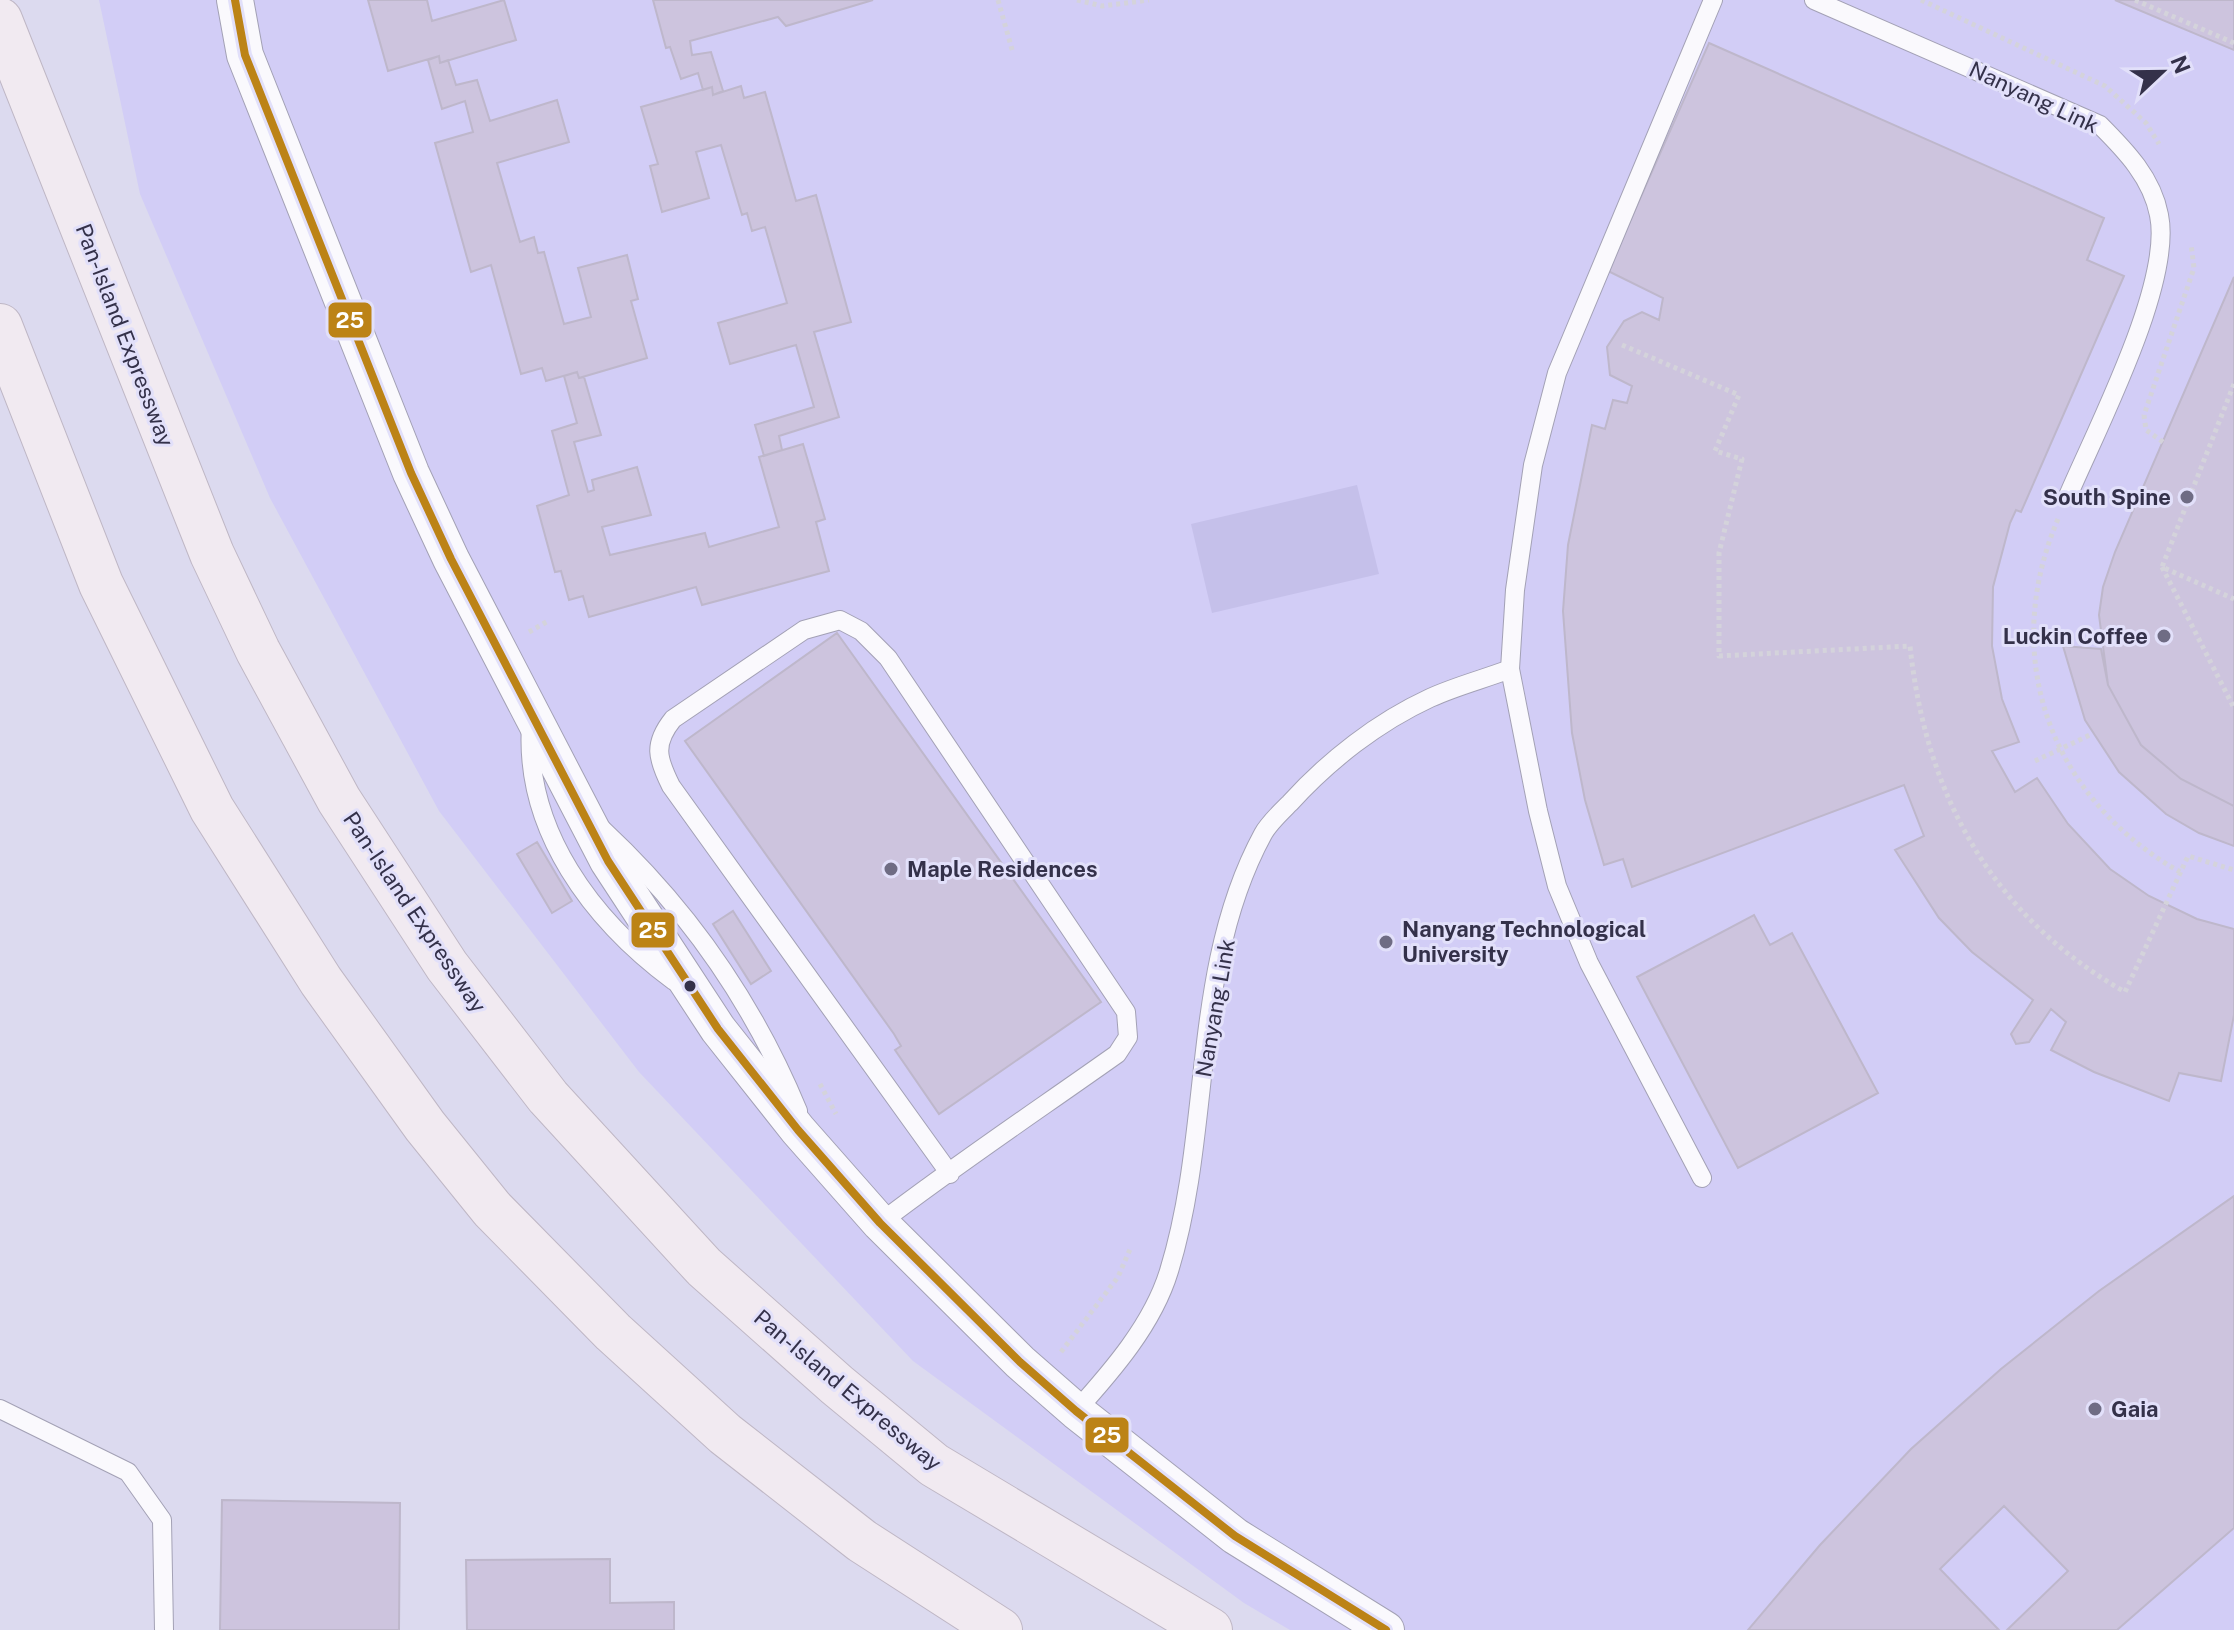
<svg xmlns="http://www.w3.org/2000/svg" width="2234" height="1630" viewBox="0 0 2234 1630" font-family="'Public Sans',sans-serif">
<style>
.built{fill:#d2cdf6}
.pitch{fill:#c5c0ea}
.building{fill:#cdc4de;stroke:#beb7cb;stroke-width:2}
.lines{fill:none;stroke-linecap:round;stroke-linejoin:round}
.service-casing{stroke:#a3a1b5;stroke-width:20}
.minor-casing{stroke:#a3a1b5;stroke-width:38}
.motorway-casing{stroke:#bfb7c5;stroke-width:46}
.path{stroke:#d4d3db;stroke-width:5;stroke-dasharray:4 4;stroke-linecap:butt}
.service{stroke:#faf9fd;stroke-width:18}
.minor{stroke:#faf9fd;stroke-width:36}
.motorway{stroke:#f1eaf1;stroke-width:44}
.bus-1-casing{stroke:#e2e0fa;stroke-width:14}
.bus-1{stroke:#bc8316;stroke-width:8}
.poi-dot{fill:#6f6c84;stroke:#e2e0fa;stroke-width:3}
.bus-dot{fill:#34314a;stroke:#e2e0fa;stroke-width:3}
.labels{text-anchor:middle;dominant-baseline:central;stroke-width:6;stroke-linejoin:round;paint-order:stroke}
.street-label{font-size:22px;fill:#34314a;stroke:#e2e0fa}
.poi-label{font-size:22px;font-weight:bold;fill:#34314a;stroke:#e2e0fa;text-anchor:start}
.line-badge{stroke:#e2e0fa;stroke-width:3}
.badge-label{font-size:22px;text-anchor:middle;font-weight:bold;fill:#fff}
</style>
<rect width="100%" height="100%" fill="#dcdaef"/>
<path class="built" d="M 99,0 L 2234,0 L 2234,1630 L 1290,1630 L 1244,1603 L 913,1361 L 639,1072 L 439,811 L 270,498 L 140,194 Z"/>
<path class="pitch" d="M 1357,485 L 1379,574 L 1212,613 L 1191,524 Z"/>
<path class="building" d="M 368,0 L 427,0 L 432,21 L 504,0 L 516,40 L 440,63 L 439,56 L 388,71 Z
M 653,0 L 873,0 L 786,26 L 778,17 L 690,41 L 692,55 L 711,52 L 723,91 L 713,95 L 712,87 L 703,90 L 698,73 L 681,79 L 670,47 L 666,48 Z
M 2115,0 L 2234,0 L 2234,50 Z
M 1709,43 L 2104,218 L 2087,260 L 2124,276 L 2021,512 L 2016,510 L 2010,523 L 1993,587 L 1992,646 L 2002,699 L 2019,742 L 1992,751 L 2015,792 L 2037,778 L 2068,824 L 2110,869 L 2149,896 L 2197,919 L 2234,929 L 2234,1015 L 2221,1081 L 2179,1073 L 2169,1101 L 2094,1072 L 2051,1050 L 2066,1022 L 2051,1009 L 2029,1042 L 2016,1044 L 2011,1034 L 2033,1000 L 1972,952 L 1939,918 L 1895,850 L 1924,836 L 1904,785 L 1632,887 L 1623,859 L 1604,865 L 1585,800 L 1572,733 L 1563,611 L 1568,545 L 1592,425 L 1605,429 L 1613,400 L 1627,403 L 1632,386 L 1610,375 L 1607,347 L 1624,321 L 1642,312 L 1659,320 L 1663,298 L 1608,271 Z
M 439,56 L 440,63 L 448,60 L 456,85 L 477,80 L 490,121 L 557,100 L 569,142 L 497,163 L 520,242 L 534,237 L 538,253 L 544,252 L 564,324 L 591,317 L 578,268 L 627,255 L 638,299 L 631,301 L 647,358 L 579,378 L 577,372 L 546,381 L 542,368 L 521,374 L 491,265 L 471,272 L 435,143 L 473,132 L 465,101 L 442,109 L 428,60 Z
M 741,86 L 744,98 L 765,92 L 796,201 L 816,195 L 851,322 L 814,332 L 839,417 L 779,436 L 782,450 L 764,456 L 755,425 L 814,407 L 796,345 L 730,364 L 718,323 L 787,303 L 765,227 L 752,231 L 747,213 L 742,215 L 721,145 L 696,152 L 709,198 L 662,212 L 650,166 L 658,164 L 641,107 L 712,87 L 713,95 Z
M 2234,277 L 2234,806 L 2181,779 L 2141,745 L 2108,685 L 2099,615 L 2103,587 L 2115,552 Z
M 577,372 L 579,378 L 584,377 L 601,435 L 574,442 L 588,492 L 594,490 L 592,480 L 637,467 L 651,515 L 602,527 L 610,555 L 705,533 L 709,547 L 779,527 L 759,457 L 803,444 L 825,519 L 816,522 L 829,571 L 702,605 L 696,587 L 589,617 L 583,596 L 569,600 L 561,571 L 555,572 L 537,506 L 569,495 L 552,431 L 577,423 L 564,376 Z
M 837,633 L 1101,1002 L 939,1114 L 895,1050 L 901,1046 L 894,1034 L 685,741 Z
M 2063,646 L 2101,649 L 2108,685 L 2141,745 L 2181,779 L 2234,806 L 2234,846 L 2199,833 L 2166,814 L 2119,772 L 2085,720 Z
M 537,842 L 572,901 L 552,913 L 517,854 Z
M 733,911 L 771,971 L 751,984 L 713,924 Z
M 1754,915 L 1770,945 L 1792,933 L 1878,1093 L 1738,1168 L 1637,977 Z
M 2234,1196 L 2234,1528 L 2117,1630 L 2007,1630 L 2068,1571 L 2004,1506 L 1940,1569 L 1999,1630 L 1748,1630 L 1820,1545 L 1911,1449 L 2001,1369 L 2099,1291 Z
M 222,1500 L 400,1503 L 399,1630 L 220,1630 Z
M 610,1559 L 610,1603 L 674,1602 L 674,1630 L 467,1630 L 466,1560 Z"/>
<g class="lines">
<g class="service-casing">
<path id="service" d="M 1814,0 L 2100,125 C 2126,151 2152,178 2159,215 C 2173,283 2096,430 2068,496
M 531,725 C 524,831 593,921 674,981
M 602,829 C 689,910 753,1002 798,1111
M 1702,1178 L 1589,963 L 1557,886 L 1538,811 L 1510,669 L 1515,590 L 1533,465 L 1557,373 L 1713,0
M 880,1223 C 957,1164 1038,1110 1117,1054 L 1128,1037 L 1126,1012 L 888,658 L 861,631 L 840,620 L 804,630 L 673,719 C 653,744 657,758 671,786 L 950,1174
M 0,1409 L 128,1472 L 162,1520 L 164,1630
M 1076,1411 C 1112,1371 1153,1324 1169,1271 C 1213,1129 1190,968 1263,834 C 1269,823 1281,812 1290,803 C 1329,760 1378,722 1430,698 C 1456,686 1484,679 1510,669"/>
</g>
<g class="minor-casing">
<path id="minor" d="M 235,0 L 245,55 L 411,473 L 451,559 L 608,861 L 718,1029 L 798,1130 L 880,1223 L 1020,1362 L 1076,1411 L 1235,1536 L 1386,1630"/>
</g>
<g class="motorway-casing">
<path id="motorway" d="M 0,20 L 212,554 L 258,651 L 339,800 L 447,966 L 548,1097 L 704,1267 L 837,1385 L 934,1465 L 1210,1630
M 0,326 L 101,584 L 212,809 L 321,981 L 425,1126 L 492,1209 L 613,1332 L 725,1434 L 862,1541 L 1000,1630"/>
</g>
<path class="path" d="M 998,0 L 1013,53
M 1077,0 L 1102,6 L 1149,0
M 1921,0 L 2105,86 L 2146,123 L 2159,144
M 2135,0 L 2234,43
M 1622,345 L 1739,395 L 1715,451 L 1742,459 L 1719,553 L 1719,656 L 1910,646 C 1926,796 1992,916 2125,992 L 2188,856 L 2234,870
M 2234,384 L 2162,567 L 2234,599
M 2163,442 L 2146,430 L 2144,415 L 2194,268 L 2191,244
M 2058,519 C 1999,657 2050,798 2180,872
M 2162,567 L 2234,708
M 529,632 L 548,621
M 2035,761 L 2092,734
M 820,1084 L 836,1114
M 1061,1352 L 1118,1277 L 1131,1247"/>
<use href="#service" class="service"/>
<use href="#minor" class="minor"/>
<use href="#motorway" class="motorway"/>
<g class="bus-1-casing">
<path id="bus-1" d="M 235,0 L 245,55 L 411,473 L 451,559 L 608,861 L 718,1029 L 798,1130 L 880,1223 L 1020,1362 L 1076,1411 L 1235,1536 L 1386,1630"/>
</g>
<use href="#bus-1" class="bus-1"/>
</g>
<g class="poi-dot">
<circle cx="2187" cy="497" r="8"/>
<circle cx="2164" cy="636" r="8"/>
<circle cx="891" cy="869" r="8"/>
<circle cx="1386" cy="942" r="8"/>
<circle cx="2095" cy="1409" r="8"/>
</g>
<circle class="bus-dot" cx="690" cy="986" r="7"/>
<g class="labels">
<g class="street-label">
<text transform="translate(2034 97) rotate(25)">Nanyang Link</text>
<text transform="translate(125 335) rotate(69)">Pan-Island Expressway</text>
<text transform="translate(415 912) rotate(56)">Pan-Island Expressway</text>
<text transform="translate(1215 1008) rotate(-80)">Nanyang Link</text>
<text transform="translate(848 1390) rotate(40)">Pan-Island Expressway</text>
</g>
<g class="poi-label">
<text x="2171" y="497" text-anchor="end">South Spine</text>
<text x="2148" y="636" text-anchor="end">Luckin Coffee</text>
<text x="907" y="869">Maple Residences</text>
<text x="1402" y="929">Nanyang Technological<tspan x="1402" dy="25">University</tspan></text>
<text x="2111" y="1409">Gaia</text>
</g>
</g>
<g class="line-badge">
<rect x="327" y="301" width="46" height="38" rx="8" fill="#bc8316"/>
<rect x="630" y="911" width="46" height="38" rx="8" fill="#bc8316"/>
<rect x="1084" y="1416" width="46" height="38" rx="8" fill="#bc8316"/>
</g>
<g class="badge-label">
<text x="350" y="328">25</text>
<text x="653" y="938">25</text>
<text x="1107" y="1443">25</text>
</g>
<g transform="translate(2162 72) rotate(68)" stroke="#e2e0fa" stroke-width="6" paint-order="stroke">
<path d="M0-6L14 30L0 20L-14 30Z" fill="#34314a"/>
<text y="-12" font-size="22" font-weight="bold" text-anchor="middle" fill="#34314a">N</text>
</g>
</svg>
